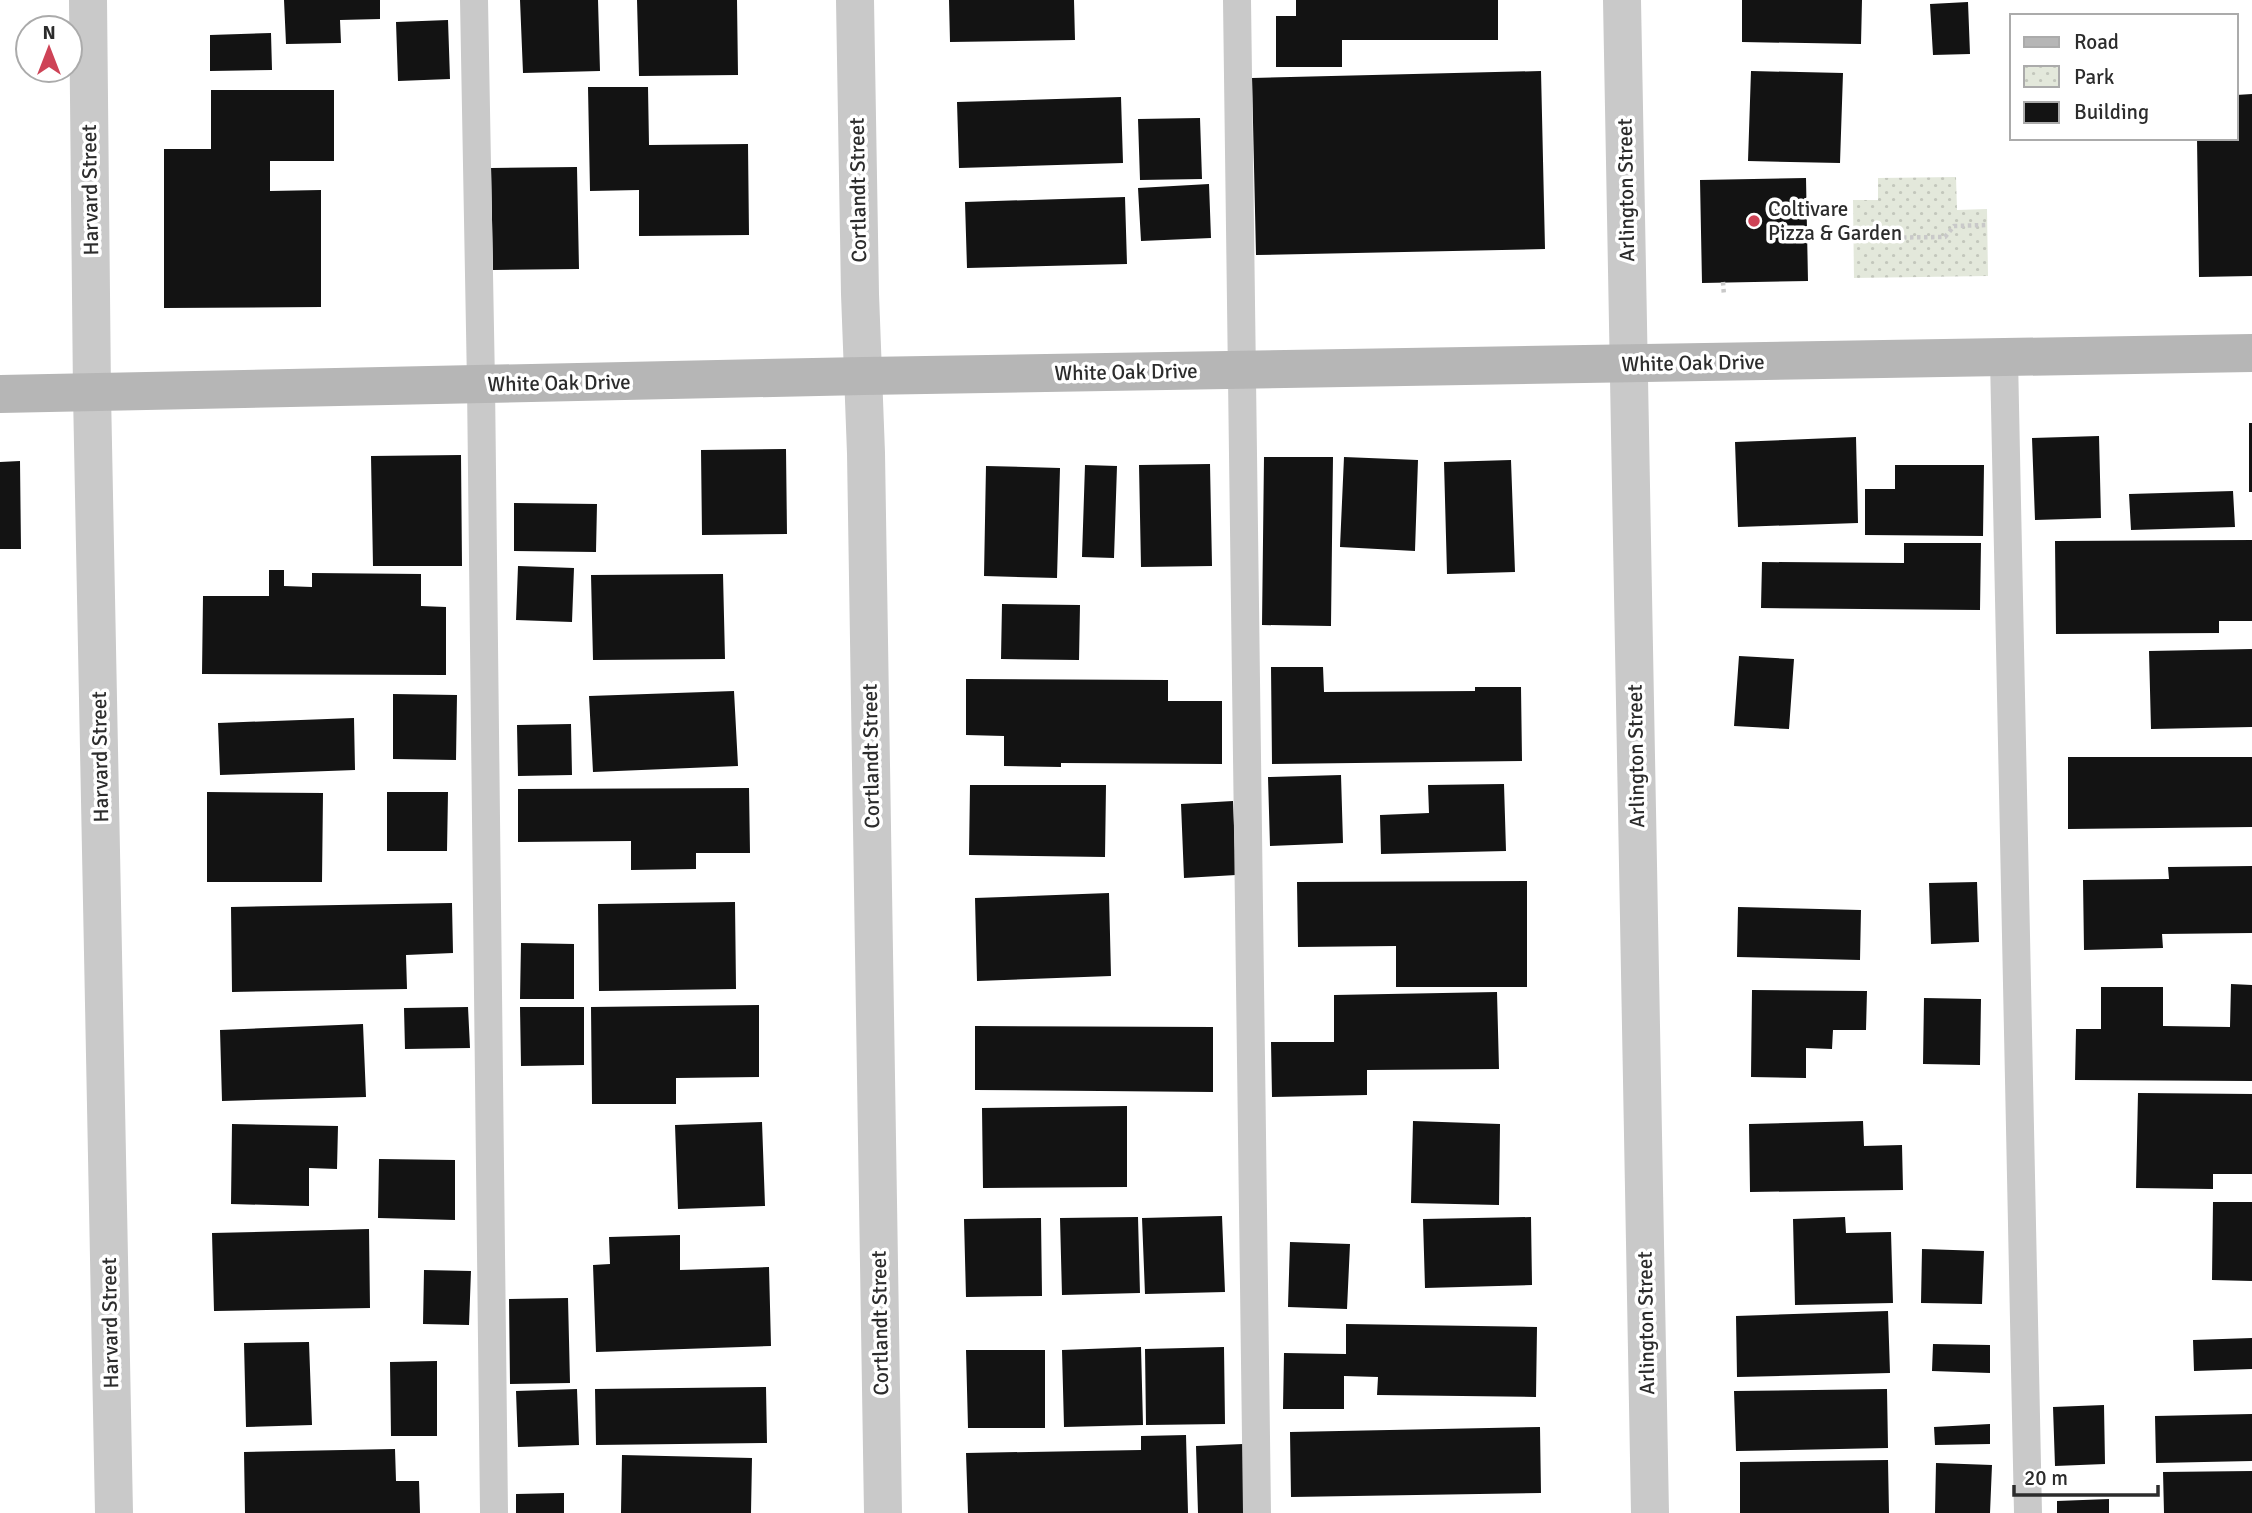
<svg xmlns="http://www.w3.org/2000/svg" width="2252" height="1513" viewBox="0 0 2252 1513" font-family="Signika,sans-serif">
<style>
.park{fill:url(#park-dots)}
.building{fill:#131313}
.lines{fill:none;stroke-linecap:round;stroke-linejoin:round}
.path{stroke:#c9c9c9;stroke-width:4.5;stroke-dasharray:3.5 3.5;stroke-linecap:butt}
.lane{stroke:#c9c9c9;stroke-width:28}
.street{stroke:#c9c9c9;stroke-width:38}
.secondary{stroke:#b6b6b6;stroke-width:38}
.poi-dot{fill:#ce4356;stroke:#fff;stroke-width:2.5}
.labels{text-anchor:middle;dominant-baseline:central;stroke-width:7;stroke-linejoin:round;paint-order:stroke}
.street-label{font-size:21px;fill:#2c2c2c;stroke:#fff}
.poi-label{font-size:21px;fill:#2c2c2c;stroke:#fff;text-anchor:start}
</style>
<defs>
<pattern id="park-dots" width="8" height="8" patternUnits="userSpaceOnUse" patternTransform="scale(1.75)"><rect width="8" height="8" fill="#e3e8db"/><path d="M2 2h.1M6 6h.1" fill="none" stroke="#c3c7bc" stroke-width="1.8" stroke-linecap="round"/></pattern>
</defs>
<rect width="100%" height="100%" fill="#fff"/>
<path class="park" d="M 1956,177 L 1957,210 L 1987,209 L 1988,276 L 1854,278 L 1853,200 L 1878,200 L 1878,178 Z"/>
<path class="building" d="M 284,0 L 380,0 L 380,19 L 340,20 L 341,43 L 286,44 Z
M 520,0 L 598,0 L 600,71 L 523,73 Z
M 637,0 L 737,0 L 738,75 L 639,76 Z
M 949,0 L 1074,0 L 1075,40 L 950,42 Z
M 1296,0 L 1498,0 L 1498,40 L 1342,40 L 1342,67 L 1276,67 L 1276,16 L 1296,16 Z
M 1742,0 L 1862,0 L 1861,44 L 1742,42 Z
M 1968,2 L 1970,54 L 1933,55 L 1930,4 Z
M 448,20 L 450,79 L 398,81 L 396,22 Z
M 271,33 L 272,70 L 210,71 L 210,35 Z
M 1541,71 L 1545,249 L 1256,255 L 1252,78 Z
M 1751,71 L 1843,73 L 1840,163 L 1748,161 Z
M 588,87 L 648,87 L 649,145 L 748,144 L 749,235 L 639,236 L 639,190 L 590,191 Z
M 211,90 L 334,90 L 334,161 L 270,161 L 270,191 L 321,190 L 321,307 L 164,308 L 164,149 L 211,149 Z
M 2252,94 L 2252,276 L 2199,277 L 2197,138 L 2236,138 L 2236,95 Z
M 1121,97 L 1123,163 L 959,168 L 957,102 Z
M 1200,118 L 1202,179 L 1140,180 L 1138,119 Z
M 577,167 L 579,269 L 493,270 L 491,168 Z
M 1806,178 L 1808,281 L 1702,283 L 1700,180 Z
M 1209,184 L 1211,238 L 1141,241 L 1138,188 Z
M 1125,197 L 1127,264 L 967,268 L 965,202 Z
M 2249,423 L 2252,423 L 2252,492 L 2249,492 Z
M 2099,436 L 2101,518 L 2035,520 L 2032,438 Z
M 1856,437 L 1858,523 L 1738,527 L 1735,442 Z
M 786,449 L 787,534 L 702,535 L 701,450 Z
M 461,455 L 462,566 L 373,566 L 371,456 Z
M 1264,457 L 1333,457 L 1331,626 L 1262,625 Z
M 1344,457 L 1418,460 L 1415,551 L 1340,547 Z
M 1511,460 L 1515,572 L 1447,574 L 1444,462 Z
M 20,461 L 21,549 L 0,549 L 0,462 Z
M 1210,464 L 1212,566 L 1141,567 L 1139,465 Z
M 1085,465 L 1117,466 L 1114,558 L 1082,557 Z
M 1895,465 L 1984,465 L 1983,536 L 1865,535 L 1865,489 L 1895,489 Z
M 986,466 L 1060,468 L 1057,578 L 984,576 Z
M 2233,491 L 2235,527 L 2131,530 L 2129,494 Z
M 514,503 L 597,504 L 596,552 L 514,551 Z
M 2252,540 L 2252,621 L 2219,621 L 2219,633 L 2056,634 L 2055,541 Z
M 1904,543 L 1981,543 L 1980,610 L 1761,608 L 1762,562 L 1904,563 Z
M 518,566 L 574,568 L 572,622 L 516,620 Z
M 269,570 L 284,570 L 284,586 L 312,587 L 312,573 L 421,574 L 421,606 L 446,607 L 446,675 L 202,674 L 203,596 L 269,596 Z
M 723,574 L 725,659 L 593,660 L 591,575 Z
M 1002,604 L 1080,605 L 1079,660 L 1001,659 Z
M 2252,649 L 2252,727 L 2151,729 L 2149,651 Z
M 1739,656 L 1794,659 L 1789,729 L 1734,726 Z
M 1271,667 L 1323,667 L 1324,692 L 1475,691 L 1475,687 L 1521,687 L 1522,761 L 1272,764 Z
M 966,679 L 1168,680 L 1168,701 L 1222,701 L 1222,764 L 1061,763 L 1061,767 L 1004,766 L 1004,736 L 966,735 Z
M 734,691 L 738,766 L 593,772 L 589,696 Z
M 393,694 L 457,695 L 456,760 L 393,759 Z
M 354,718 L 355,770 L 220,775 L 218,723 Z
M 571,724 L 572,775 L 518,776 L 517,725 Z
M 2068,757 L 2252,757 L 2252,827 L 2068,829 Z
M 1341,775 L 1343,843 L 1270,846 L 1268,777 Z
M 1504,784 L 1506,851 L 1381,854 L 1380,815 L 1429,813 L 1428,785 Z
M 970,785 L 1106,785 L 1105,857 L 969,855 Z
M 749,788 L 750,853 L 696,853 L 696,869 L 631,870 L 631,841 L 518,842 L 518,789 Z
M 207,792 L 323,793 L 322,882 L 207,882 Z
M 387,792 L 448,792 L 447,851 L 387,851 Z
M 1233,801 L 1236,875 L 1184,878 L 1181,804 Z
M 2252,866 L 2252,933 L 2162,934 L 2163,948 L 2084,950 L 2083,880 L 2169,879 L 2168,867 Z
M 1527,881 L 1527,987 L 1396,987 L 1396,946 L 1298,947 L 1297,882 Z
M 1977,882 L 1979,942 L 1931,944 L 1929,883 Z
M 1109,893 L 1111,976 L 977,981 L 975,898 Z
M 735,902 L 736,989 L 599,991 L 598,904 Z
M 452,903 L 453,953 L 406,955 L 407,989 L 232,992 L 231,907 Z
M 1738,907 L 1861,910 L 1860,960 L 1737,957 Z
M 521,943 L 574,944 L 574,999 L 520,999 Z
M 2231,984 L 2252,985 L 2252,1081 L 2075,1080 L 2076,1029 L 2101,1029 L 2101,987 L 2163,987 L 2163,1026 L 2230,1027 Z
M 1752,990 L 1867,991 L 1866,1030 L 1833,1030 L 1832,1049 L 1806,1048 L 1806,1078 L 1751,1077 Z
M 1497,992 L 1499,1069 L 1367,1070 L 1367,1095 L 1272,1097 L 1271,1042 L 1334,1042 L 1334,995 Z
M 1924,998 L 1981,999 L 1980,1065 L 1923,1064 Z
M 759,1005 L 759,1077 L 676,1078 L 676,1104 L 592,1104 L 591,1007 Z
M 468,1007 L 470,1048 L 405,1049 L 404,1008 Z
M 520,1007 L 584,1007 L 584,1065 L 521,1066 Z
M 363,1024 L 366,1097 L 222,1101 L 220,1030 Z
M 975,1026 L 1213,1027 L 1213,1092 L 975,1090 Z
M 2138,1093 L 2252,1094 L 2252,1174 L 2213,1174 L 2213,1189 L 2136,1188 Z
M 1127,1106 L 1127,1187 L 983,1188 L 982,1108 Z
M 1413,1121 L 1500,1124 L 1499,1205 L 1411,1203 Z
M 1863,1121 L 1864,1146 L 1902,1145 L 1903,1190 L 1750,1192 L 1749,1124 Z
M 762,1122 L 765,1206 L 678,1209 L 675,1125 Z
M 232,1124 L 338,1126 L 337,1169 L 309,1168 L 309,1206 L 231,1204 Z
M 379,1159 L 455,1160 L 455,1220 L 378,1218 Z
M 2213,1202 L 2252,1202 L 2252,1281 L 2212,1280 Z
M 1222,1216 L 1225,1292 L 1145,1294 L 1142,1218 Z
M 1138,1217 L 1140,1293 L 1062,1295 L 1060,1218 Z
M 1531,1217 L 1532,1285 L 1425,1288 L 1423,1219 Z
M 1845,1217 L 1846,1233 L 1891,1232 L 1893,1303 L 1795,1305 L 1793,1219 Z
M 1041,1218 L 1042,1296 L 966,1297 L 964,1219 Z
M 369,1229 L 370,1308 L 214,1311 L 212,1233 Z
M 680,1235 L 680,1270 L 769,1267 L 771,1346 L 596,1352 L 593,1265 L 610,1264 L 609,1237 Z
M 1290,1242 L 1350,1244 L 1347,1309 L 1288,1307 Z
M 1922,1249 L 1984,1251 L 1982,1304 L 1921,1303 Z
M 424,1270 L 471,1271 L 469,1325 L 423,1324 Z
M 568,1298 L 570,1383 L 510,1384 L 509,1299 Z
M 1888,1311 L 1890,1373 L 1737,1377 L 1736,1316 Z
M 1346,1324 L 1537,1327 L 1536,1397 L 1377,1395 L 1378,1377 L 1344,1376 L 1344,1409 L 1283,1409 L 1284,1353 L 1346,1354 Z
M 2252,1338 L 2252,1369 L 2194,1371 L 2193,1340 Z
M 309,1342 L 312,1425 L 246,1427 L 244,1343 Z
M 1933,1344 L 1990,1345 L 1990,1373 L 1932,1371 Z
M 1141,1347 L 1143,1425 L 1064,1427 L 1062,1350 Z
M 1224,1347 L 1225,1424 L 1146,1425 L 1145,1349 Z
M 966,1350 L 1045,1350 L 1045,1428 L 968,1428 Z
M 437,1361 L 437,1436 L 391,1436 L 390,1362 Z
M 766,1387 L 767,1443 L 596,1445 L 595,1389 Z
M 577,1389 L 579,1445 L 518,1447 L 516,1391 Z
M 1887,1389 L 1888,1448 L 1736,1451 L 1734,1391 Z
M 2104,1405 L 2105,1464 L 2055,1466 L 2053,1407 Z
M 2252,1414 L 2252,1461 L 2156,1463 L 2155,1416 Z
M 1990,1424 L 1990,1444 L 1935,1445 L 1934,1427 Z
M 1540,1427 L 1541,1493 L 1291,1497 L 1290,1432 Z
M 1186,1435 L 1188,1513 L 968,1513 L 966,1453 L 1141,1450 L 1141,1436 Z
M 1243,1444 L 1246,1513 L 1198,1513 L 1196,1446 Z
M 395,1449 L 396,1481 L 419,1481 L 420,1513 L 245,1513 L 244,1452 Z
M 622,1455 L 752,1458 L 751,1513 L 621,1513 Z
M 1888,1460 L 1889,1513 L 1740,1513 L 1740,1462 Z
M 1936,1463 L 1992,1465 L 1990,1513 L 1935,1513 Z
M 2252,1471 L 2252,1513 L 2164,1513 L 2163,1472 Z
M 564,1493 L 564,1513 L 516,1513 L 516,1494 Z
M 2109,1499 L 2109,1513 L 2057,1513 L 2057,1501 Z"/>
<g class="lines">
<path class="path" d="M 1854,238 L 1945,237 L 1954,226 L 1987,225
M 1723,282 L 1724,296"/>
<path class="lane" d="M 474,0 L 481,384 L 494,1513
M 1237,0 L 1257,1513
M 2004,358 L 2028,1513"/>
<path class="street" d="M 88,0 L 92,393 L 114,1513
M 855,0 L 860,294 L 866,453 L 883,1513
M 1622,0 L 1650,1513"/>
<path class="secondary" d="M 0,394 L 864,376 L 2252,353"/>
</g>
<circle class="poi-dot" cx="1754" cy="221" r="7"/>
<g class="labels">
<g class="street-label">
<text transform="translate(90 190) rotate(-91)">Harvard Street</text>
<text transform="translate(858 190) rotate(-91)">Cortlandt Street</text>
<text transform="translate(1626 190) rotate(-91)">Arlington Street</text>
<text transform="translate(1693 363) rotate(-1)">White Oak Drive</text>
<text transform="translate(1126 372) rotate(-1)">White Oak Drive</text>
<text transform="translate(559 383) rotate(-1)">White Oak Drive</text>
<text transform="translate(871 756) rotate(-91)">Cortlandt Street</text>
<text transform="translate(1636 756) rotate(-91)">Arlington Street</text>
<text transform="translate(100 757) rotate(-91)">Harvard Street</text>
<text transform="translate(110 1323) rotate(-91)">Harvard Street</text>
<text transform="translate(880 1323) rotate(-91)">Cortlandt Street</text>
<text transform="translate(1646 1323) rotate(-91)">Arlington Street</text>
</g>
<g class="poi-label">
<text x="1768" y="209">Coltivare<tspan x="1768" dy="24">Pizza &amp; Garden</tspan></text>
</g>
</g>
<rect x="2010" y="14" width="228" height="126" fill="#ffffff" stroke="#ababab" stroke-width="2"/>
<rect x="2024" y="37" width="35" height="10" fill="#b6b6b6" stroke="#ababab" stroke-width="2"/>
<text x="2074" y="49" font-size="21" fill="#2c2c2c">Road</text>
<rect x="2024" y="66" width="35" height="21" fill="url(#park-dots)" stroke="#ababab" stroke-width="2"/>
<text x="2074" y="84" font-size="21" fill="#2c2c2c">Park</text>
<rect x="2024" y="102" width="35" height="21" fill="#131313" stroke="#ababab" stroke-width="2"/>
<text x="2074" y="119" font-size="21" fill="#2c2c2c">Building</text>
<g transform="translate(49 49)"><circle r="33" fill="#ffffff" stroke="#ababab" stroke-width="2"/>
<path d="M0-5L12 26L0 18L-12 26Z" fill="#ce4356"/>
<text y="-10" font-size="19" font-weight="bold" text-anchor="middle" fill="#2c2c2c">N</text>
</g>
<path d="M2014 1485v10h144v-10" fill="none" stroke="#2c2c2c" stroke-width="3.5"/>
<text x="2024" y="1485" font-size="21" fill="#2c2c2c" stroke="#ffffff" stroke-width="5" paint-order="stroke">20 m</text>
</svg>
